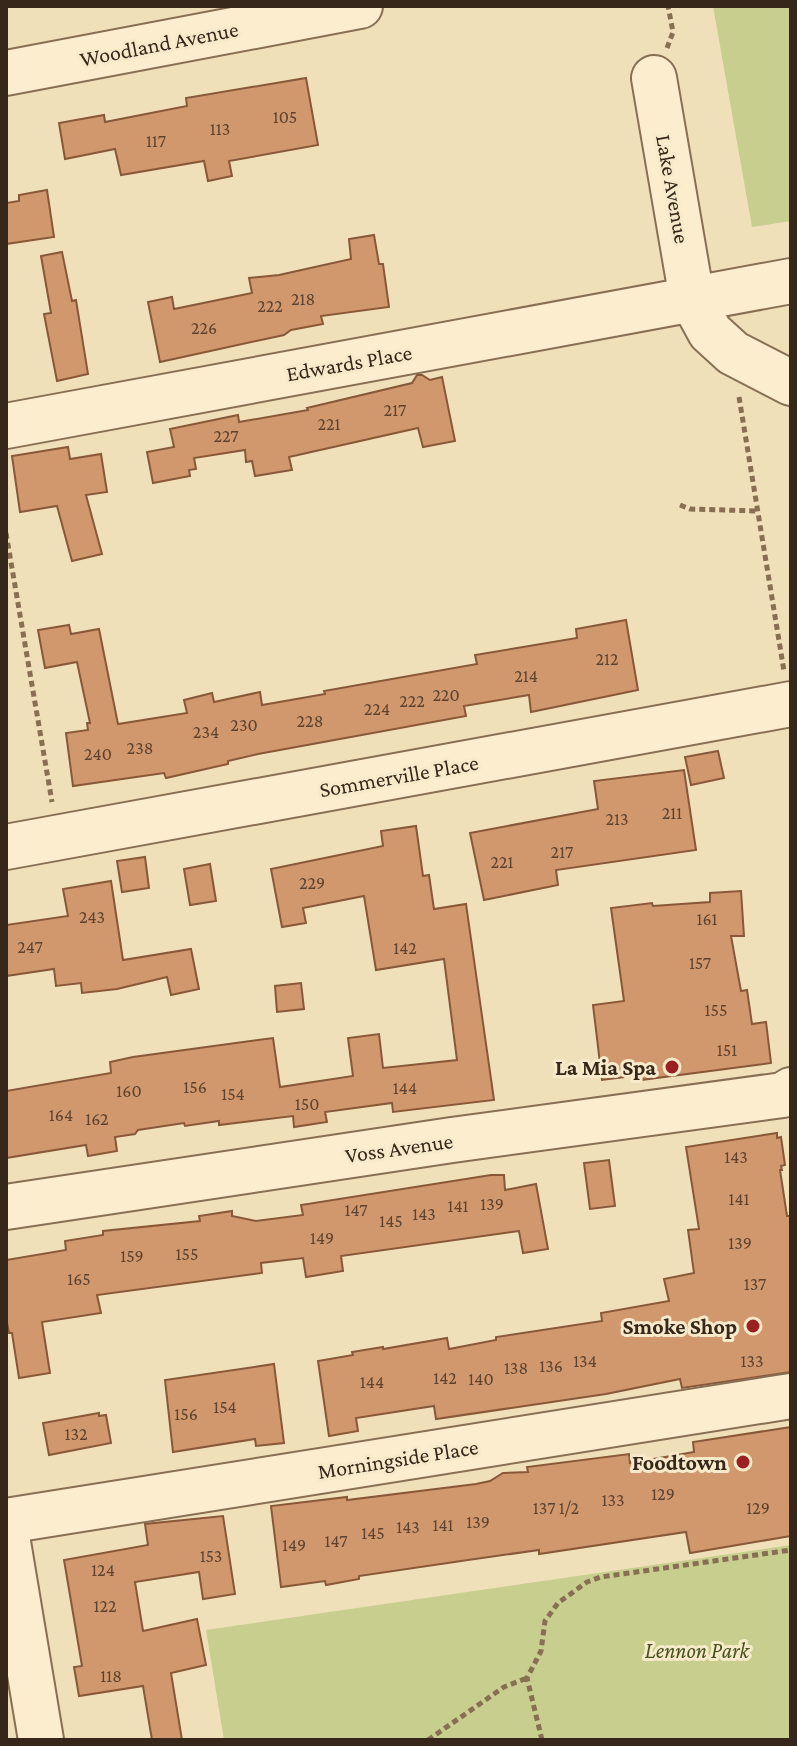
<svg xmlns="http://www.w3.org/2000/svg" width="797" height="1746" viewBox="0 0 797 1746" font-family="'Crimson Pro',serif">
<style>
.green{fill:#c7ce8e}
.building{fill:#d1976d;stroke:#885838;stroke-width:2}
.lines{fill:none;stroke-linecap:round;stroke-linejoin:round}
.minor-casing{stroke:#886f54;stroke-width:48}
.path{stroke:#886f54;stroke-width:5;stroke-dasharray:6 4;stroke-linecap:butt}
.minor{stroke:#fbedce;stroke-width:44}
.poi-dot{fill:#9a2022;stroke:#f7eaca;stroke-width:3}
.labels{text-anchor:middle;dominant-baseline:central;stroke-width:6;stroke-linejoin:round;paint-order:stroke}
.number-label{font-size:18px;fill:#5d432f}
.street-label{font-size:22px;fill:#36271a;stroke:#f7eaca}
.poi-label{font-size:22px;font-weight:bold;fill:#36271a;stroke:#f7eaca;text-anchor:end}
.park-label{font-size:22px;font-style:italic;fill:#46531f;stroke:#f7eaca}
</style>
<rect width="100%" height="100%" fill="#f0e0ba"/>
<path class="green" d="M 713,6 L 791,6 L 791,221 L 752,227 Z
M 791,1545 L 791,1740 L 224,1740 L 206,1630 Z"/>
<path class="building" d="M 306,78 L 318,145 L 229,161 L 232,176 L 208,181 L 204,161 L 121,175 L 115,149 L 65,159 L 59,123 L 104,115 L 105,122 L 187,106 L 186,98 Z
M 47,190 L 54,237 L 6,244 L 6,203 L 19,201 L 19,195 Z
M 374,235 L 379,264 L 383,264 L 389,307 L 321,316 L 323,324 L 291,330 L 284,335 L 160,362 L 148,302 L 172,297 L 174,309 L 252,293 L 249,278 L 279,275 L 351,259 L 349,239 Z
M 62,252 L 72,301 L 76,300 L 88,374 L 57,381 L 44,314 L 51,313 L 41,256 Z
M 417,375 L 422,375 L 430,380 L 442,377 L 455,441 L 423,447 L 418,428 L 289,457 L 292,470 L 255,476 L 252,461 L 246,462 L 245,450 L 194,458 L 196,469 L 189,470 L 190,476 L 153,483 L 147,452 L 174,447 L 170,429 L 238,415 L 239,422 L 308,410 L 307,408 L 412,383 Z
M 68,447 L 70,459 L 101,454 L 107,492 L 86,495 L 102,554 L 72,561 L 57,506 L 20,512 L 12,456 Z
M 626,620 L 638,690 L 531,712 L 529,695 L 464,706 L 466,716 L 258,754 L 228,761 L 228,764 L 166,778 L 164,773 L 73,786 L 66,733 L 88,730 L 87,723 L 90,723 L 77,662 L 45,668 L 38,630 L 69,625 L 71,634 L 99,629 L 118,724 L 187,713 L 184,700 L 212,693 L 214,702 L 260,692 L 262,705 L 325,694 L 324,691 L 477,664 L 475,655 L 577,638 L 576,629 Z
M 718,751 L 724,778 L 691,785 L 685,757 Z
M 684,770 L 696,850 L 556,870 L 558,885 L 484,900 L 470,833 L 598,809 L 594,781 Z
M 416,826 L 423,876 L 429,875 L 434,909 L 466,904 L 494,1100 L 393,1112 L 392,1103 L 325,1112 L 327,1122 L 294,1127 L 293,1116 L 219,1125 L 219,1121 L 185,1126 L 184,1123 L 138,1130 L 135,1134 L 115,1137 L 117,1151 L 88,1156 L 86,1145 L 6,1158 L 6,1091 L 111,1073 L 110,1062 L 133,1057 L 273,1038 L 280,1087 L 353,1076 L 348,1038 L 379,1034 L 383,1068 L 457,1060 L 444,959 L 376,970 L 364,896 L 303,908 L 306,923 L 282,927 L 271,869 L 383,846 L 381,831 Z
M 145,857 L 149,888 L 122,892 L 117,861 Z
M 210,864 L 216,901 L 190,905 L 184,869 Z
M 111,881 L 123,960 L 191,949 L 199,989 L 171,995 L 167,977 L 117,989 L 82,993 L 81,983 L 56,986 L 54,969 L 6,976 L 6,925 L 68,916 L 63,889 Z
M 741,891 L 744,936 L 731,936 L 741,991 L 747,990 L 752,1024 L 766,1022 L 771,1063 L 633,1081 L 633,1076 L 602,1080 L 593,1005 L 624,1001 L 611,908 L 652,903 L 653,906 L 710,902 L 710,893 Z
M 301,983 L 304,1009 L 277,1012 L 275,986 Z
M 777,1133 L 777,1138 L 781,1137 L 785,1165 L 781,1166 L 782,1170 L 780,1170 L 787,1216 L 791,1216 L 791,1372 L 682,1388 L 680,1379 L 606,1394 L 436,1419 L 434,1406 L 356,1418 L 358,1431 L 329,1436 L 318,1361 L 353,1355 L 352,1352 L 383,1347 L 383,1349 L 447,1338 L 449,1349 L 496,1340 L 496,1337 L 602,1321 L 601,1313 L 669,1301 L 664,1279 L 694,1273 L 688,1230 L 699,1229 L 686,1147 Z
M 609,1160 L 615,1206 L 590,1209 L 584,1163 Z
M 491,1175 L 504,1175 L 505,1190 L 536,1184 L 548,1249 L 523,1253 L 519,1231 L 341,1256 L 343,1271 L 306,1277 L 303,1258 L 261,1263 L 262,1273 L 97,1295 L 101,1313 L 42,1322 L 50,1373 L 19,1378 L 12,1333 L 9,1333 L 6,1318 L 6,1260 L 66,1250 L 65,1241 L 103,1235 L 103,1231 L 200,1221 L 199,1216 L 232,1211 L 232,1216 L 256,1221 L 303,1215 L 301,1205 Z
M 274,1364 L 284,1443 L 256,1446 L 255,1439 L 173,1452 L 165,1380 Z
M 99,1413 L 99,1416 L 106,1415 L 111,1443 L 49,1455 L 43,1423 Z
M 791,1427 L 791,1536 L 690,1553 L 686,1532 L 539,1554 L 539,1550 L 468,1560 L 359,1576 L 359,1579 L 326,1585 L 325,1581 L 281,1587 L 271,1506 L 347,1497 L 347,1500 L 476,1484 L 490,1481 L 503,1473 L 528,1472 L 527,1467 L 629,1454 L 630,1463 L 694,1452 L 693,1442 Z
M 223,1516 L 235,1594 L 203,1599 L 199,1572 L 135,1582 L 143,1631 L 197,1619 L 206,1665 L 171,1673 L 182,1740 L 152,1740 L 143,1686 L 79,1696 L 74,1667 L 82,1666 L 64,1560 L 148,1545 L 145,1524 Z"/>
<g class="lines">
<g class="minor-casing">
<path id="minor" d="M 6,73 L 360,6
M 654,78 L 692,299 L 710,332 L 733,353 L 791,383
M 6,426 L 791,281
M 6,847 L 791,704
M 6,1207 L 452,1140 L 783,1095 L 791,1090
M 6,1521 L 791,1396
M 6,1530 L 41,1740"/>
</g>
<path class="path" d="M 667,48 L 673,32 L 668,6
M 739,397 L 784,671
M 680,505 L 690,509 L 758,511
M 6,533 L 52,802
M 428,1740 L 504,1687 L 527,1678
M 542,1740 L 527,1678 L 541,1651 L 545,1621 L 558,1603 L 587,1582 L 601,1577 L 791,1550"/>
<use href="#minor" class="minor"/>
</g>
<g class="poi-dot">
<circle cx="672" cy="1067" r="8"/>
<circle cx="753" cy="1326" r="8"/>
<circle cx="743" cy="1462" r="8"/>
</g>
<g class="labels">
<g class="number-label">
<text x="285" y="117">105</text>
<text x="220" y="129">113</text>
<text x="156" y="141">117</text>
<text x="303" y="299">218</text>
<text x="270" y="306">222</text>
<text x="204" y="328">226</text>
<text x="395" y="410">217</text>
<text x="329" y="424">221</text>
<text x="226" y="436">227</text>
<text x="607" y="659">212</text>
<text x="526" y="676">214</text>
<text x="446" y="695">220</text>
<text x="412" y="701">222</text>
<text x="377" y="709">224</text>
<text x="310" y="721">228</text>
<text x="244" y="725">230</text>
<text x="206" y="732">234</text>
<text x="140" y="748">238</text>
<text x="98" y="754">240</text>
<text x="672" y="813">211</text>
<text x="617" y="819">213</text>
<text x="562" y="852">217</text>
<text x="502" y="862">221</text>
<text x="312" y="883">229</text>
<text x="92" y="917">243</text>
<text x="707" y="919">161</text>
<text x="30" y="947">247</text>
<text x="405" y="948">142</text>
<text x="700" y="963">157</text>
<text x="716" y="1010">155</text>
<text x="727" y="1050">151</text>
<text x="195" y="1087">156</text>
<text x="405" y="1088">144</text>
<text x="129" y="1091">160</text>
<text x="233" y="1094">154</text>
<text x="307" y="1104">150</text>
<text x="61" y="1115">164</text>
<text x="97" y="1119">162</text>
<text x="736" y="1157">143</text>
<text x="739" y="1199">141</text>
<text x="492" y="1204">139</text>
<text x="458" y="1206">141</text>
<text x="356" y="1210">147</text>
<text x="424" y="1214">143</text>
<text x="391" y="1221">145</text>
<text x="322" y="1238">149</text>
<text x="740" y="1243">139</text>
<text x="187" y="1254">155</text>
<text x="132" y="1256">159</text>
<text x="79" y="1279">165</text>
<text x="755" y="1284">137</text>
<text x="585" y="1361">134</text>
<text x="752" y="1361">133</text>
<text x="551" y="1366">136</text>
<text x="516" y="1368">138</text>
<text x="445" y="1378">142</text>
<text x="481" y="1379">140</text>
<text x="372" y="1382">144</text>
<text x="225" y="1407">154</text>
<text x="186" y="1414">156</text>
<text x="76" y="1434">132</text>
<text x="663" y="1494">129</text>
<text x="613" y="1500">133</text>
<text x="556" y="1508">137 1/2</text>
<text x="758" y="1508">129</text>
<text x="478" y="1522">139</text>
<text x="443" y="1525">141</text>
<text x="408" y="1527">143</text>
<text x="373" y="1533">145</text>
<text x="336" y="1541">147</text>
<text x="294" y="1545">149</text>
<text x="211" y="1556">153</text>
<text x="103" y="1570">124</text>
<text x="105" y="1606">122</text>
<text x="111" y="1676">118</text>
</g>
<g class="street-label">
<text transform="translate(159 44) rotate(-11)">Woodland Avenue</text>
<text transform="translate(673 189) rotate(80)">Lake Avenue</text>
<text transform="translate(349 363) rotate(-10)">Edwards Place</text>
<text transform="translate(399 776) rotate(-10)">Sommerville Place</text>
<text transform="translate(399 1148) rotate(-8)">Voss Avenue</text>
<text transform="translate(398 1459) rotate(-9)">Morningside Place</text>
</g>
<g class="poi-label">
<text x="656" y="1067">La Mia Spa</text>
<text x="737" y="1326">Smoke Shop</text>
<text x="727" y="1462">Foodtown</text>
</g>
<g class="park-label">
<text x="697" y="1650">Lennon Park</text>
</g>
</g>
<rect width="797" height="1746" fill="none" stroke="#36271a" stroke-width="16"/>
</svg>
